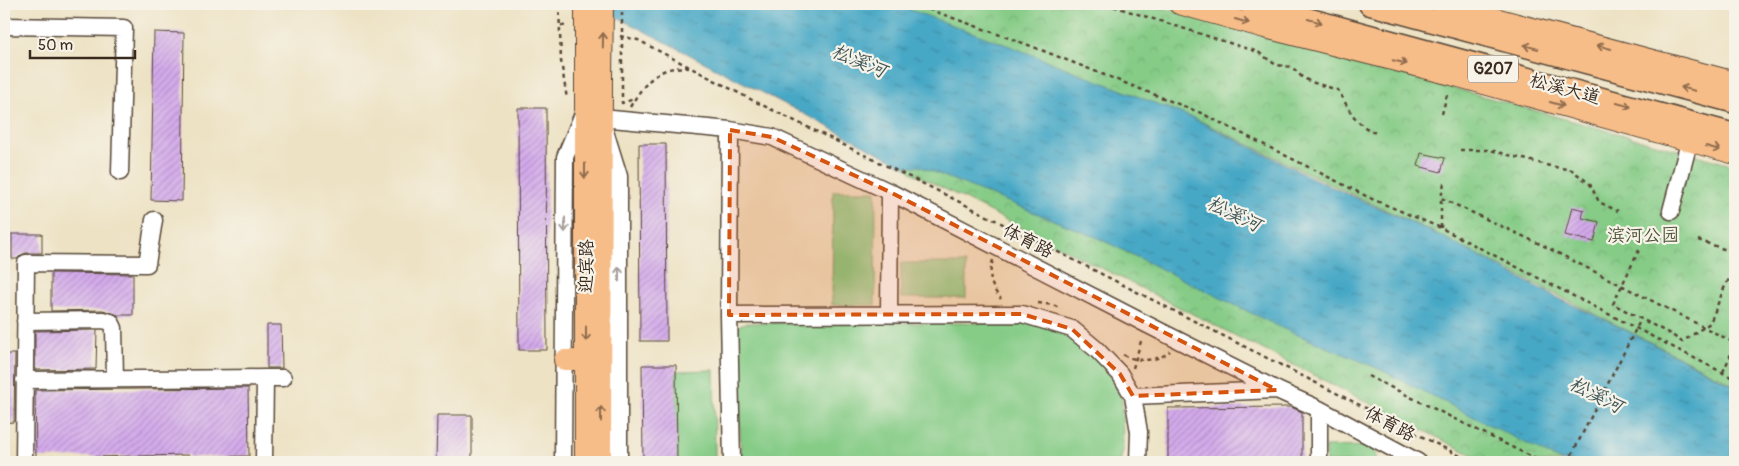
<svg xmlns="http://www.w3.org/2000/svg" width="1739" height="466" viewBox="0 0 1739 466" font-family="Pangolin,'LXGW WenKai TC',sans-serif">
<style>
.grass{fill:#86cc87;stroke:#607b52}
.park{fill:url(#park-crowns);stroke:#607b52}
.water{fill:url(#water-ripples);stroke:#416972}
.building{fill:url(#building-hatch)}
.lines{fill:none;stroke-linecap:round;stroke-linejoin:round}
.minor-casing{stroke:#564637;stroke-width:19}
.major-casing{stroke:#564637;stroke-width:22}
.highway-casing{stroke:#564637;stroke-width:25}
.path{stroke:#564637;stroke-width:2.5;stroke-dasharray:4 4;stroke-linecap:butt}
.minor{stroke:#fff;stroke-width:16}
.major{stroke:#f7bd88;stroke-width:20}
.highway{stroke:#f7bd88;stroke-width:22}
.major-bridge-casing{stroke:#564637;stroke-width:22;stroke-linecap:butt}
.path-bridge{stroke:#564637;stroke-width:2.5;stroke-dasharray:4 4;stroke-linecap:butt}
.major-bridge{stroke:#f7bd88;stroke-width:20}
.oneway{stroke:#906c4e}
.oneway2{stroke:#a79f9a}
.marked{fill:#d7540e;fill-opacity:0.2;stroke:#d7540e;stroke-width:4;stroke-dasharray:10 6;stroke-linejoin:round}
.labels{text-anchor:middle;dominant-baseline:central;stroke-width:4.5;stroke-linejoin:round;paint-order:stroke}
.shield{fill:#f7f3e8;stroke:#73665b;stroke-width:1}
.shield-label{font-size:16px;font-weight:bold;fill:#3b2a1e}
.street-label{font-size:18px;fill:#3b2a1e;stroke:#f7f3e8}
.park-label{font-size:18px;fill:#4e5238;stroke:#f7f3e8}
.water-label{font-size:19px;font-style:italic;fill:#3f5659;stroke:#f7f3e8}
</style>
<defs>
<pattern id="park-crowns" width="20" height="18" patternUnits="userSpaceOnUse" patternTransform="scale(1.25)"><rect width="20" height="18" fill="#86cc87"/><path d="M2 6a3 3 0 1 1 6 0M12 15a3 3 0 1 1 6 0" fill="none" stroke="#75af74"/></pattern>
<pattern id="water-ripples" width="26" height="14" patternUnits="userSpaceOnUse" patternTransform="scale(1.25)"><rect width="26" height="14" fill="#47a8c6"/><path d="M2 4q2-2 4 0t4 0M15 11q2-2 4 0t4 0" fill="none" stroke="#3c89a0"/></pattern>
<pattern id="building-hatch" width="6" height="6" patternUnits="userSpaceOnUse" patternTransform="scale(1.25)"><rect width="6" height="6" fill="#d4abec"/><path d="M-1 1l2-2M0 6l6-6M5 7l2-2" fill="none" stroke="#ad8bbf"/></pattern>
</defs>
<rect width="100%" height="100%" fill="#f7f3e8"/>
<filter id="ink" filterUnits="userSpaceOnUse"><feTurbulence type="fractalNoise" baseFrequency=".02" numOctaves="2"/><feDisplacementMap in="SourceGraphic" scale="10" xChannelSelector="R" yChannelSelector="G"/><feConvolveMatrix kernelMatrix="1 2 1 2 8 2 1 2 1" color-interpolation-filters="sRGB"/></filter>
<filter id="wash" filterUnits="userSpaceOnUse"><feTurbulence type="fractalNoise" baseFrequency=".0096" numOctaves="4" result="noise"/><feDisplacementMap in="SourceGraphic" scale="20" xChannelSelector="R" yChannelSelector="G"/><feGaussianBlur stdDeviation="1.12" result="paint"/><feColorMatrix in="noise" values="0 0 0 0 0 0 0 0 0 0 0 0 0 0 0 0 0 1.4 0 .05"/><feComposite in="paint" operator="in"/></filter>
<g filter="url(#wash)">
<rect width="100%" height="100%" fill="#ede2c4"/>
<path class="grass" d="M 833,191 L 876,191 L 875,305 L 832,305 Z
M 901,263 L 966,263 L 966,298 L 901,298 Z
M 745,323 L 1023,323 L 1047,326 L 1066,334 L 1101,361 L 1112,378 L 1122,399 L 1123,450 L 1120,462 L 741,462 L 737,332 L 740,325 Z
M 714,370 L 715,462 L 677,462 L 676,371 Z
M 1376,446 L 1376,462 L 1326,462 L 1325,447 Z"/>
<path class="park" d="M 885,4 L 1149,4 L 1735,166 L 1735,385 L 1437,234 L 1324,181 L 1196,119 Z
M 901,161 L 921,162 L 1099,231 L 1586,462 L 1486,462 L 911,172 Z"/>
<path class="water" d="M 592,4 L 894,4 L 1015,48 L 1195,119 L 1323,183 L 1439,235 L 1556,297 L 1616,325 L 1735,386 L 1735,462 L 1563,462 L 1377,368 L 1286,330 L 1098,238 L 919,166 L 904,166 Z"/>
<g id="blocks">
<path class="building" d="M 154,32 L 184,33 L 182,201 L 151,200 Z
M 518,108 L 546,108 L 547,350 L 519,350 Z
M 639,144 L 666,144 L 667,341 L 640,341 Z
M 1421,153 L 1445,158 L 1441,172 L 1418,166 Z
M 1572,207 L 1584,210 L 1582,218 L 1599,222 L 1594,242 L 1565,235 Z
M 12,234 L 42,234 L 42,253 L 26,253 L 21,255 L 17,259 L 12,259 Z
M 51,273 L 133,274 L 133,315 L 118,315 L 103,310 L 51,311 Z
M 267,325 L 281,325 L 282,368 L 267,368 Z
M 97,330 L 96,369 L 35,370 L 35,331 Z
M 4,354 L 15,354 L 14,422 L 4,423 Z
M 642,365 L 676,365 L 677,462 L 643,462 Z
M 248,388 L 249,456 L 189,457 L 189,455 L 36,458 L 35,390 Z
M 1291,407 L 1302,412 L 1302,462 L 1168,462 L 1168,408 Z
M 437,415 L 472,415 L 472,462 L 436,462 Z"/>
</g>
</g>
<g filter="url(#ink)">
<use href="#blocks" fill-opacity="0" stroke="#564637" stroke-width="1"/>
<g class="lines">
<g class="minor-casing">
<path id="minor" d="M 4,26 L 124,28 L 120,172
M 730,130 L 729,315 L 732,462
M 1671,211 L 1692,131
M 889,314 L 890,192
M 729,315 L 1022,314 L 1072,329 L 1096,349 L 1120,374 L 1133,396 L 1139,432 L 1138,462
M 25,321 L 103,320 L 111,322 L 114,328 L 115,379
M 24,380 L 265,378
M 1133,396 L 1276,390
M 1319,409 L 1319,462
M 24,462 L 26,263 L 147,264 L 154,220
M 264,462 L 265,378 L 283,378
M 563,462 L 565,157 L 583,114
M 619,462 L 619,176 L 601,118 L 730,130 L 772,137 L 890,192 L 1146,324 L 1277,390 L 1319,409 L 1418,462"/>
</g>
<g class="major-casing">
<path id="major" d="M 1179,4 L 1265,28 L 1452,75 L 1735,154
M 1442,4 L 1735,82
M 564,360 L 586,360
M 585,462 L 585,70
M 601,462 L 602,77"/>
</g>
<g class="highway-casing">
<path id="highway" d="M 1251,4 L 1735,135
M 1370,4 L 1735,102"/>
</g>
<path class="path" d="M 559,4 L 561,61 L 567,99
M 902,4 L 903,4
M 914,4 L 1031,46 L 1201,113 L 1372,199 L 1441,228 L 1735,379
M 1106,4 L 1258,52 L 1276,65 L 1292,67 L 1302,77 L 1311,82 L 1338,90 C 1350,110 1354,124 1376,133
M 561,25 L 568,27
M 620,36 L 638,40 L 752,100 L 934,189 L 1472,462
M 622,85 L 622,103 L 634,99
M 630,107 C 644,83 659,64 689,68
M 1442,114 L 1448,91
M 1460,150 L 1490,150 L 1550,166 L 1572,170 L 1590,184 L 1599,202 L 1618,211
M 1444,183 L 1441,198 L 1544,246 L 1735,343
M 1441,228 L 1441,198
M 1698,240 L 1735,253
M 1639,250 L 1613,304 L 1672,335 L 1682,342 L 1710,323 L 1725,286 L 1732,274 L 1732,252
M 993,260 C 988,276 990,286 1001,299
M 1038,303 L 1053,305 L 1061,309
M 1123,355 C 1137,362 1158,362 1170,351
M 1133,368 L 1142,338
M 1723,372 L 1735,345
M 1368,376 L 1542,462"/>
<use href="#minor" class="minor"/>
<use href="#major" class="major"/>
<use href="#highway" class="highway"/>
<g class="major-bridge-casing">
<path id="major-bridge" d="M 585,4 L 585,70
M 602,77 L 603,4"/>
</g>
<path class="path-bridge" d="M 622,4 L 622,85
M 1568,462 L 1641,319"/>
<use href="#major-bridge" class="major-bridge"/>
</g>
<defs><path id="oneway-shaft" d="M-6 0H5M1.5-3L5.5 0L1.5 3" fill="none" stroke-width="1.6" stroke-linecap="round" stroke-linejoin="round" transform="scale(1.25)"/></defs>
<g class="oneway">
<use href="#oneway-shaft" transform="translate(1242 21) rotate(16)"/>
<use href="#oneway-shaft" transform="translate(1315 21) rotate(15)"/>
<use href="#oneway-shaft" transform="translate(603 40) rotate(-89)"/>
<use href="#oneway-shaft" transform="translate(1531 47) rotate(-165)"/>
<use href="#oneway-shaft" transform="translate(1604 47) rotate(-165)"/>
<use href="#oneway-shaft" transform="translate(1400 62) rotate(14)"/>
<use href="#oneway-shaft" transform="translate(1688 89) rotate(-165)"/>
<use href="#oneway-shaft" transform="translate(1557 104) rotate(16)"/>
<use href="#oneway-shaft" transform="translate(1624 105) rotate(15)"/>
<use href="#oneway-shaft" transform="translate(1713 148) rotate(16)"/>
<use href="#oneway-shaft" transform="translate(585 171) rotate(90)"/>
<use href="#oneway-shaft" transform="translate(586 334) rotate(90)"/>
<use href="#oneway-shaft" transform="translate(601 414) rotate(-90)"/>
</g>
<g class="oneway2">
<use href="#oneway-shaft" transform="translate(565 225) rotate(90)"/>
<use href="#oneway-shaft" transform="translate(619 274) rotate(-90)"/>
</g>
</g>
<path class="marked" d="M 730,130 L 772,137 L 890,192 L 1277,390 L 1133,396 L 1120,374 L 1072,329 L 1022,314 L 729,315 Z"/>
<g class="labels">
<rect class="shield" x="1468" y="55.5" width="50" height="27" rx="4"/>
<g class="shield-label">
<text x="1493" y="69">G207</text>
</g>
<g class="street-label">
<text transform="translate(1565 89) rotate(15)">松溪大道</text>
<text transform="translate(1028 241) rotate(27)">体育路</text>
<text transform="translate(586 266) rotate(-90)">迎宾路</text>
<text transform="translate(1390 424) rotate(28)">体育路</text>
</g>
<g class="park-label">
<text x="1643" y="235">滨河公园</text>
</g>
<g class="water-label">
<text transform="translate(859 61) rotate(23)">松溪河</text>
<text transform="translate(1234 214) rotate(26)">松溪河</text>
<text transform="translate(1596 395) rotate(27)">松溪河</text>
</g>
</g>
<rect width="1739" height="466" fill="none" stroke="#f7f3e8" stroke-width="20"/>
<path d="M30 50v8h105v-8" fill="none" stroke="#3b2a1e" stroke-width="2.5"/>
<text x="38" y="50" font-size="15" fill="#3b2a1e" stroke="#f7f3e8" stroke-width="4" paint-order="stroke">50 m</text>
</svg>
